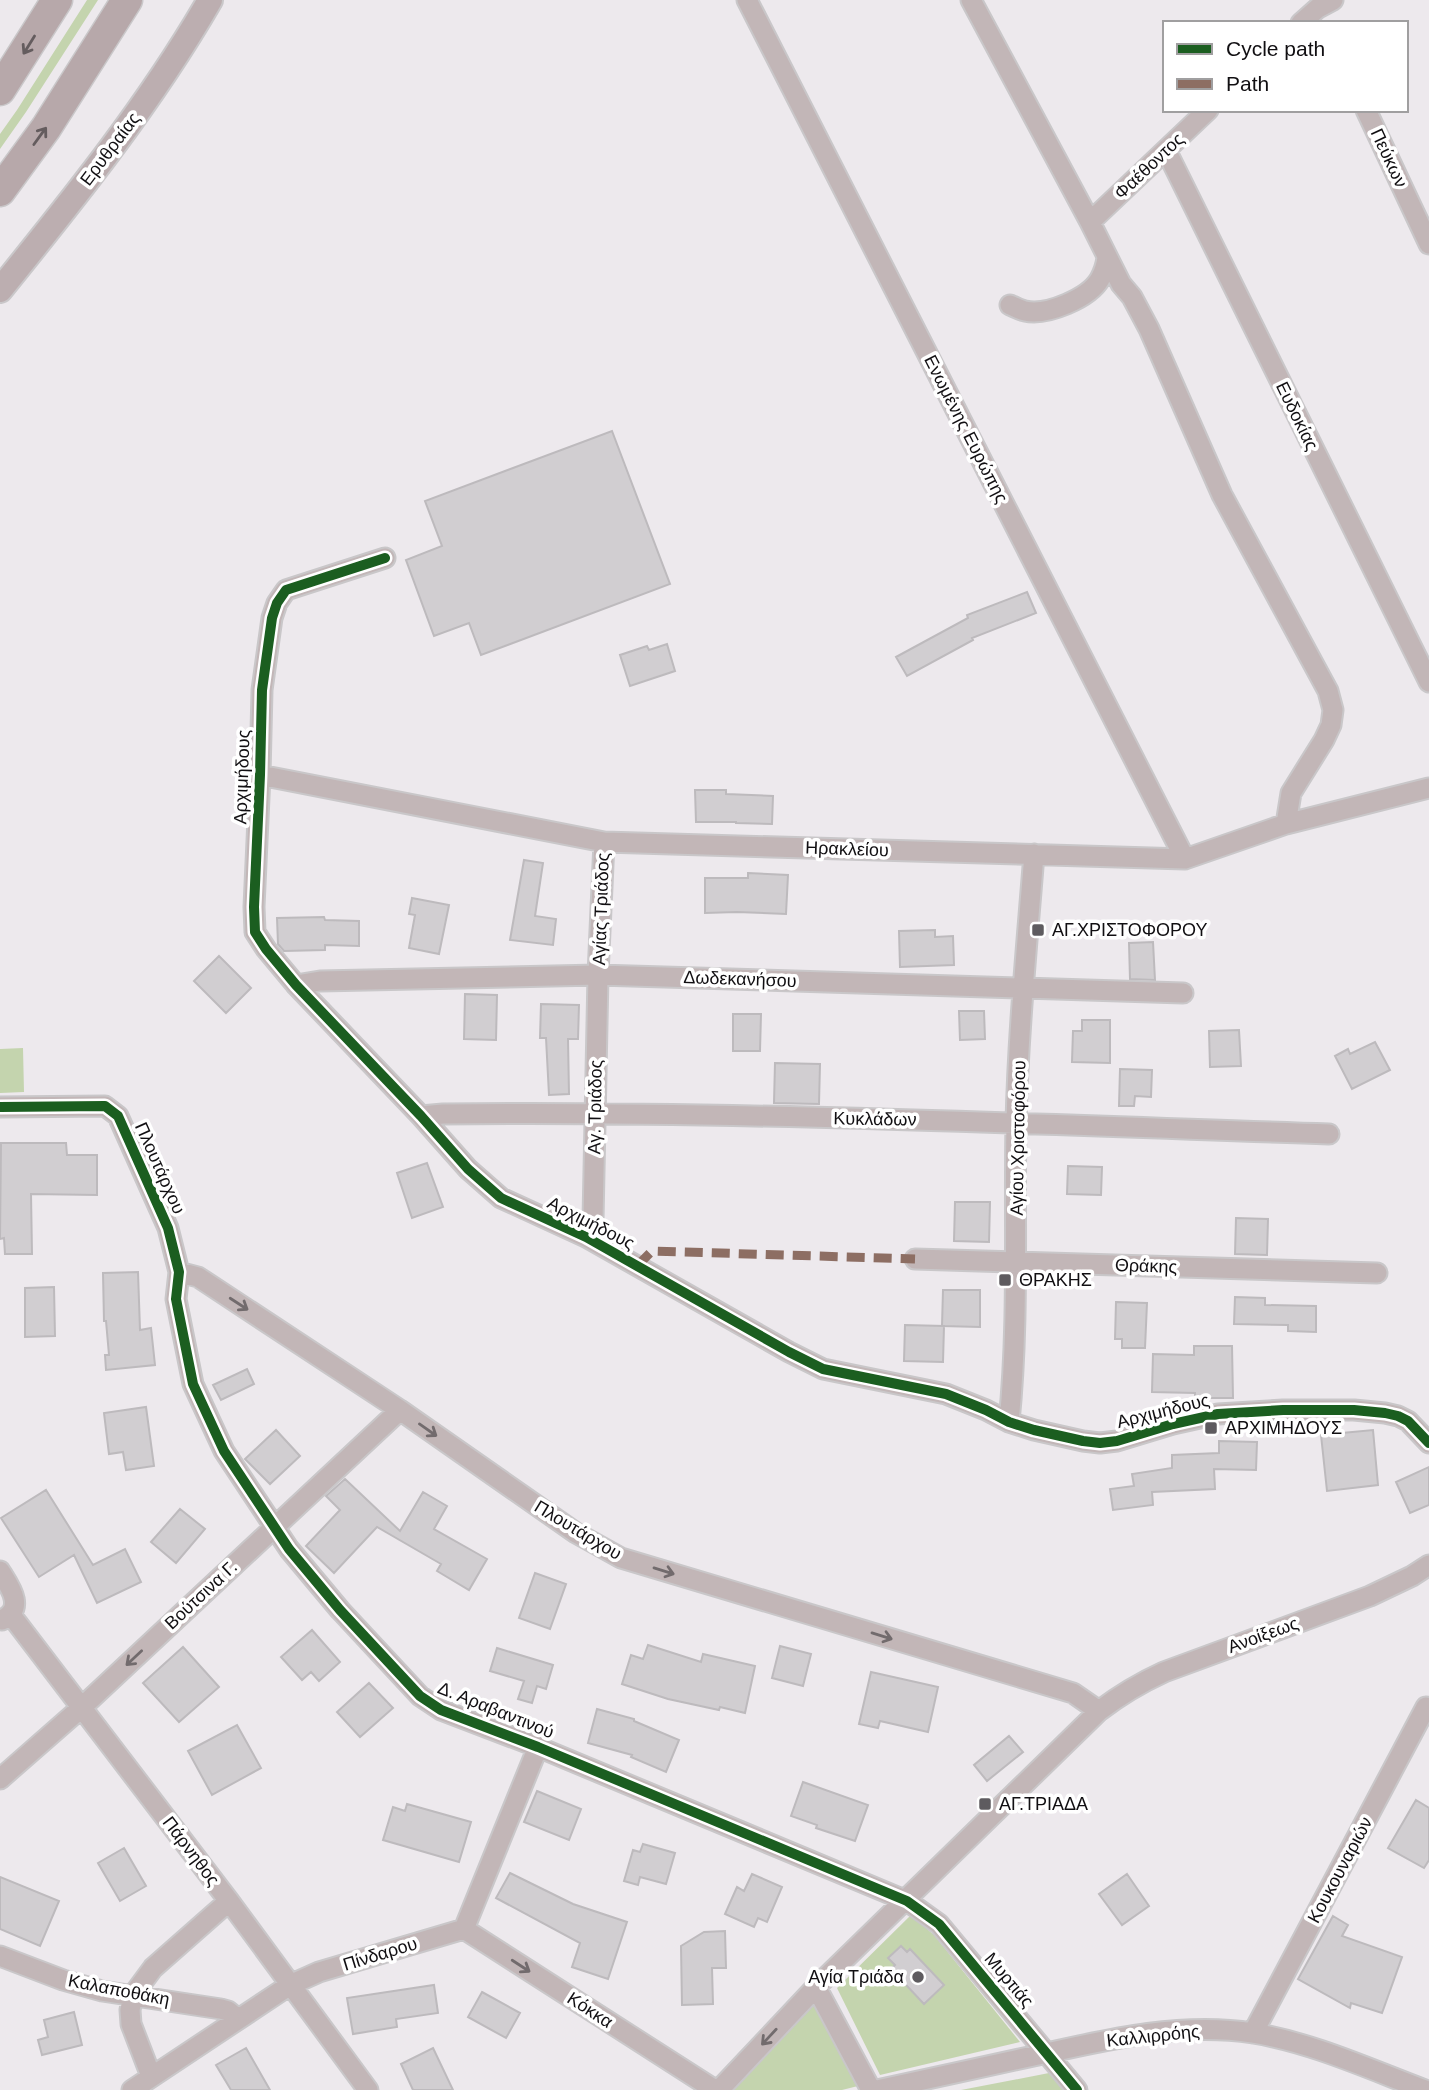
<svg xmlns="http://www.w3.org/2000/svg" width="1429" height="2090" viewBox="0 0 1429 2090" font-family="Arial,sans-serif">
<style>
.green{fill:#c4d4ae}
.building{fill:#d1ced1;stroke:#bdbabd;stroke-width:2}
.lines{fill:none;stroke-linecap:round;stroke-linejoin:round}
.minor-casing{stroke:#c9c7c9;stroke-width:23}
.major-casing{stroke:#c9c7c9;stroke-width:28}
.highway-casing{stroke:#c9c7c9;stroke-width:33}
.minor{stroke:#c2b6b7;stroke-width:19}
.major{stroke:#bcaeb0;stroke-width:24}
.highway{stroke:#b7a8aa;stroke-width:30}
.quiet{stroke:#8d6e63;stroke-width:9;stroke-dasharray:18 9;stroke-linecap:butt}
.cycleway-casing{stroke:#fff;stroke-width:15}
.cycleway{stroke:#1b5e20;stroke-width:10}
.oneway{stroke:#645c5e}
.oneway2{stroke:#726b6d}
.poi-dot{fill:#5e5b5f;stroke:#fff;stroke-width:2.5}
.labels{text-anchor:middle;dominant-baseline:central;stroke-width:7;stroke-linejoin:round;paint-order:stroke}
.street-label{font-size:18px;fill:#110f12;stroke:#fff}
.poi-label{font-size:18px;fill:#110f12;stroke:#fff;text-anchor:start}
</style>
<rect width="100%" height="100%" fill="#ede9ed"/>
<path class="green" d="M 87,0 L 98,0 L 26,112 L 0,149 L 0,134 L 17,110 Z
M 23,1048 L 24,1092 L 0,1093 L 0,1049 Z
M 911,1915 L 934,1935 L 1020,2042 L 880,2075 L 837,1988 Z
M 814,2004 L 858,2086 L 842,2090 L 731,2090 Z
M 1049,2073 L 1063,2090 L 961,2090 Z"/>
<path class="building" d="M 612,431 L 670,584 L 481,655 L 469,623 L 434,636 L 406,560 L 442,546 L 425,501 Z
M 1027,592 L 1036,613 L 972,638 L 973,640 L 907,676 L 896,657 L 968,618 L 967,615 Z
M 667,644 L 675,671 L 630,686 L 620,655 L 647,646 L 649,650 Z
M 695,790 L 726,790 L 726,794 L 773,796 L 772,824 L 736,823 L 736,822 L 696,822 Z
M 524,860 L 543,863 L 535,916 L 556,919 L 553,945 L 510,940 Z
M 748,873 L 788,875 L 786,914 L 737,912 L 705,913 L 705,878 L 748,878 Z
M 412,898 L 449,905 L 439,954 L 409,948 L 415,915 L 409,914 Z
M 324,917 L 325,920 L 359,921 L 359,946 L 325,945 L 325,950 L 284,951 L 278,944 L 277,918 Z
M 935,930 L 935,937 L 953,936 L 954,965 L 900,967 L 899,931 Z
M 1153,942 L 1155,980 L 1130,979 L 1129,943 Z
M 219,956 L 251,988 L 226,1013 L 194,981 Z
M 465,994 L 497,995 L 496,1040 L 464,1039 Z
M 541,1004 L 579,1005 L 578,1039 L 568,1039 L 569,1094 L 549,1095 L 546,1038 L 540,1038 Z
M 959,1011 L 984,1011 L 985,1039 L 960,1040 Z
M 733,1014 L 761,1014 L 760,1051 L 733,1051 Z
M 1082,1020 L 1110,1020 L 1110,1063 L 1072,1062 L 1073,1031 L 1082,1031 Z
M 1239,1030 L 1241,1066 L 1210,1067 L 1209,1031 Z
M 1375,1042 L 1390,1070 L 1352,1089 L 1335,1056 L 1348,1049 L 1350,1054 Z
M 775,1063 L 820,1064 L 819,1104 L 774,1103 Z
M 1120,1069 L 1152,1070 L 1151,1097 L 1135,1096 L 1134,1106 L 1119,1106 Z
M 1,1143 L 66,1143 L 67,1155 L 97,1155 L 97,1195 L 31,1194 L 32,1254 L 5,1254 L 4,1238 L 0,1239 Z
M 427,1163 L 443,1207 L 412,1218 L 397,1173 Z
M 1068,1166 L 1102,1167 L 1101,1195 L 1067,1194 Z
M 955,1202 L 990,1202 L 989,1242 L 954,1241 Z
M 1236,1218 L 1268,1219 L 1267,1255 L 1235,1254 Z
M 138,1272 L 140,1330 L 151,1328 L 155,1365 L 106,1370 L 105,1355 L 109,1355 L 106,1321 L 104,1321 L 103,1273 Z
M 54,1287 L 55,1336 L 25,1337 L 25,1288 Z
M 943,1290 L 980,1290 L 980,1327 L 942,1326 Z
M 1235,1297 L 1265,1298 L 1265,1305 L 1316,1306 L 1316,1332 L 1288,1331 L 1288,1325 L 1234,1324 Z
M 1116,1302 L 1147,1303 L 1145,1348 L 1122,1348 L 1122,1339 L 1115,1339 Z
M 905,1325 L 944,1326 L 943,1362 L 904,1361 Z
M 1194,1346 L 1232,1346 L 1233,1398 L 1195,1398 L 1195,1393 L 1152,1392 L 1153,1354 L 1194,1355 Z
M 247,1369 L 254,1384 L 221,1400 L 213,1385 Z
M 146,1407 L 154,1466 L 126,1470 L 123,1452 L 109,1454 L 104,1413 Z
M 276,1430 L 300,1456 L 270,1484 L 245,1459 Z
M 1373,1430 L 1378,1485 L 1327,1491 L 1321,1435 Z
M 1219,1441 L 1257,1442 L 1256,1470 L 1214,1469 L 1215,1489 L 1152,1492 L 1153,1505 L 1113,1510 L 1110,1489 L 1134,1486 L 1132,1474 L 1172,1468 L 1172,1455 L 1219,1453 Z
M 1429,1467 L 1429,1505 L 1410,1513 L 1396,1482 Z
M 345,1479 L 400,1531 L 423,1492 L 447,1506 L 434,1529 L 487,1559 L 469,1590 L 437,1571 L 441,1564 L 377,1527 L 334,1573 L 306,1546 L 340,1510 L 326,1496 Z
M 46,1490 L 93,1565 L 125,1549 L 141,1582 L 97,1603 L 74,1555 L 39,1577 L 1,1518 Z
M 180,1509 L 205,1529 L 176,1563 L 151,1542 Z
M 535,1573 L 566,1584 L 550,1629 L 519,1618 Z
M 312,1630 L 340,1662 L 319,1681 L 311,1672 L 302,1680 L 281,1657 Z
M 648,1645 L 701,1662 L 703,1654 L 755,1666 L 745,1713 L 720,1707 L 719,1710 L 668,1699 L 622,1684 L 631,1655 L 643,1659 Z
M 780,1646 L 811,1654 L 803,1686 L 772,1678 Z
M 183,1647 L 219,1687 L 179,1722 L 143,1683 Z
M 497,1648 L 553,1665 L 546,1689 L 537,1686 L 532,1703 L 518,1699 L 524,1681 L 490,1671 Z
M 871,1672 L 938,1687 L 928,1732 L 880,1721 L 878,1728 L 859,1724 Z
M 369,1683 L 393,1708 L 360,1737 L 337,1712 Z
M 597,1709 L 634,1719 L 634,1721 L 679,1740 L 666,1772 L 631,1757 L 632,1755 L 588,1743 Z
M 237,1725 L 261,1768 L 212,1795 L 188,1751 Z
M 1009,1736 L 1023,1752 L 987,1781 L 974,1765 Z
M 803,1782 L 868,1805 L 855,1841 L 816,1828 L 817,1825 L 791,1816 Z
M 537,1791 L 581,1809 L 569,1840 L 524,1822 Z
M 1416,1800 L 1429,1808 L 1429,1860 L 1424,1868 L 1388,1848 Z
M 407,1804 L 471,1822 L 459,1862 L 383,1840 L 393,1807 L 405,1811 Z
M 643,1844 L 675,1853 L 666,1884 L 640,1877 L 638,1885 L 624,1881 L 633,1850 L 640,1852 Z
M 124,1848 L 146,1886 L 120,1901 L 98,1863 Z
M 510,1873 L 573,1904 L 627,1922 L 608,1979 L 572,1967 L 580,1943 L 496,1898 Z
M 752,1874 L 782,1887 L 767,1922 L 758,1918 L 754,1927 L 725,1914 L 737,1887 L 744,1891 Z
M 1127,1874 L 1149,1906 L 1122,1925 L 1099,1894 Z
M 0,1877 L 59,1901 L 40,1946 L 0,1929 Z
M 1333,1916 L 1348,1925 L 1342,1936 L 1402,1957 L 1382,2013 L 1351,2003 L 1350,2008 L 1298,1979 Z
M 725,1931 L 726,1968 L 712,1968 L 713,2004 L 682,2005 L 681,1946 L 704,1932 Z
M 901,1946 L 907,1952 L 910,1949 L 944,1985 L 924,2004 L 891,1969 L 895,1965 L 888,1958 Z
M 434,1985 L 438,2013 L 396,2019 L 397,2027 L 353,2034 L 347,1998 Z
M 482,1992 L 520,2013 L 506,2038 L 468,2017 Z
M 74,2012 L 82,2045 L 42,2055 L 38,2040 L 48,2037 L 44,2020 Z
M 246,2048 L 270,2090 L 231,2090 L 216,2065 Z
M 433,2048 L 453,2090 L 413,2090 L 401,2064 Z"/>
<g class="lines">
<g class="minor-casing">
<path id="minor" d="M 747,0 L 1185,859
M 971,0 L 1090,222 L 1121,284 L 1132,297 L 1149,329 L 1222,495 L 1328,691 L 1333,710 L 1331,725 L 1324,740 L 1291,793 L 1286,824
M 1301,23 L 1318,8 L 1333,0
M 1366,110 L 1429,244
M 1166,150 L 1429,682
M 1090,222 L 1208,110
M 1010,305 C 1015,307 1020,310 1025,311 C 1047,316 1089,298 1100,279 C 1104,272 1106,265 1107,258
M 385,558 L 286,590 L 277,603 L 272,618 L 262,690 L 260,775 L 254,907 L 255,932 L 266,949 L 296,985 L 421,1116 L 468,1169 L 501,1198 L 586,1237 L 789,1352 L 823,1369 L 946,1394 L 986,1410 L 1009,1422 L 1034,1430 L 1083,1441 L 1100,1443 L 1117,1441 L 1173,1424 L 1218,1414 L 1283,1410 L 1354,1410 L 1385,1413 L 1398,1416 L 1408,1421 L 1429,1443
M 260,775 L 604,842 L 1185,859 L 1286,824 L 1429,788
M 296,985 L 320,981 L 598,975 L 1183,993
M 0,1107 L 105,1106 L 118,1116 L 168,1228 L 179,1272 L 176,1299 L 193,1384 L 224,1451 L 289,1549 L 340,1610 L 420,1696 L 441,1710 L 538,1747 L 907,1901 L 939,1924 L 1077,2090
M 421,1116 L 443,1114 C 738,1111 1034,1124 1329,1134
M 586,1237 L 593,1220 L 598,975 L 604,842
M 915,1259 L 1377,1273
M 179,1272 L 198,1277 L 400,1410 L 576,1533 L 621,1558 L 1073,1693 L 1099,1711
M 1009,1422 C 1019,1323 1014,1223 1016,1124 C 1018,1034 1027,944 1034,854
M 0,1571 C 10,1587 26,1608 2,1620
M 11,1615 L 229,1901 L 368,2090
M 0,1779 L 81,1708 L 400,1410
M 464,1929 L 715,2090
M 464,1929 L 538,1747
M 0,1956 L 63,1980 L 102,1991 L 221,2009 L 228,2011 L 238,2019
M 816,1987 L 871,2090
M 1253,2033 L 1426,1707
M 151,2076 L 131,2024 L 130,2010 L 133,1995 L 153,1968 L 229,1901
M 132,2090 L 290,1985 L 319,1972 L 464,1929
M 719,2090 L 816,1987 L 1099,1711 C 1120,1695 1140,1683 1164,1672 L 1370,1596 L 1412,1576 L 1429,1565
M 877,2090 C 931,2078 984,2067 1038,2055 C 1109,2039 1181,2022 1253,2033 C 1313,2043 1369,2069 1425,2090"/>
</g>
<g class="major-casing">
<path id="major" d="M 0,290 C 75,197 150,104 210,0"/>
</g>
<g class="highway-casing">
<path id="highway" d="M 0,90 L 57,0
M 0,191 L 46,128 L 127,0"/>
</g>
<use href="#minor" class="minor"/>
<use href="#major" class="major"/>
<use href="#highway" class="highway"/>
<path class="quiet" d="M 637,1266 L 652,1251 L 915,1259"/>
<g class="cycleway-casing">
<path id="cycleway" d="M 385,558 L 286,590 L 277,603 L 272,618 L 262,690 L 260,775 L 254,907 L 255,932 L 266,949 L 296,985 L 421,1116 L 468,1169 L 501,1198 L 586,1237 L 789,1352 L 823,1369 L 946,1394 L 986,1410 L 1009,1422 L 1034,1430 L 1083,1441 L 1100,1443 L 1117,1441 L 1173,1424 L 1218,1414 L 1283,1410 L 1354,1410 L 1385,1413 L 1398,1416 L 1408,1421 L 1429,1443
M 0,1107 L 105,1106 L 118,1116 L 168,1228 L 179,1272 L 176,1299 L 193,1384 L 224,1451 L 289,1549 L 340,1610 L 420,1696 L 441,1710 L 538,1747 L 907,1901 L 939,1924 L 1077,2090"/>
</g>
<use href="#cycleway" class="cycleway"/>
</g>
<defs><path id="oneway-shaft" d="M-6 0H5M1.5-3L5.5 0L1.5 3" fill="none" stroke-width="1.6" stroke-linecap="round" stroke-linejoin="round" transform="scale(1.75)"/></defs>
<g class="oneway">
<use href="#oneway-shaft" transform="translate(29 45) rotate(122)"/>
<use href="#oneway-shaft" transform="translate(40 136) rotate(-54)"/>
</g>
<g class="oneway2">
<use href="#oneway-shaft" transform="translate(239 1304) rotate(33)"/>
<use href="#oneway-shaft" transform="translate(428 1430) rotate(35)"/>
<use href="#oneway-shaft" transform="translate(664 1571) rotate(17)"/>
<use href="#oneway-shaft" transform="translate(882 1636) rotate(17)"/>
<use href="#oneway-shaft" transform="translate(134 1658) rotate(137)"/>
<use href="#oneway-shaft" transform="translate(521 1966) rotate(33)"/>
<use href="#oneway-shaft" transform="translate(769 2037) rotate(133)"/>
</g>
<g class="poi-dot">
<rect x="1031" y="923" width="14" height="14" rx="3.5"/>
<rect x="998" y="1273" width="14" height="14" rx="3.5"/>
<rect x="1204" y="1421" width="14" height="14" rx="3.5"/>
<rect x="978" y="1797" width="14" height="14" rx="3.5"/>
<circle cx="918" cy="1977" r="7"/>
</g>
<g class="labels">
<g class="street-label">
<text transform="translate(110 149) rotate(-53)">Ερυθραίας</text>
<text transform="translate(1389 158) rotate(65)">Πεύκων</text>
<text transform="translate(1149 166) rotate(-43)">Φαέθοντος</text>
<text transform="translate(1297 416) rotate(64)">Ευδοκίας</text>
<text transform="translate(966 429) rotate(63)">Ενωμένης Ευρώπης</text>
<text transform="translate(242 777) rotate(-88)">Αρχιμήδους</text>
<text transform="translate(847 849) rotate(2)">Ηρακλείου</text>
<text transform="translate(601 909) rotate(-88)">Αγίας Τριάδος</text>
<text transform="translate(740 979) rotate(2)">Δωδεκανήσου</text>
<text transform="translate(595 1107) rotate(-89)">Αγ. Τριάδος</text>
<text transform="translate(875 1119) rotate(1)">Κυκλάδων</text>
<text transform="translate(1018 1138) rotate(-89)">Αγίου Χριστοφόρου</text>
<text transform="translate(160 1168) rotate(66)">Πλουτάρχου</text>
<text transform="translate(591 1223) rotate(27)">Αρχιμήδους</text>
<text transform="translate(1146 1266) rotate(2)">Θράκης</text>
<text transform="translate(1163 1411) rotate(-14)">Αρχιμήδους</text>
<text transform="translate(578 1530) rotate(31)">Πλουτάρχου</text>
<text transform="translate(201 1595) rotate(-43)">Βούτσινα Γ.</text>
<text transform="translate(1263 1635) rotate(-20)">Ανοίξεως</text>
<text transform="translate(496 1710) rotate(22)">Δ. Αραβαντινού</text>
<text transform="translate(191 1851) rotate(53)">Πάρνηθος</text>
<text transform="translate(1340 1870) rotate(-62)">Κουκουναριών</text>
<text transform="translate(380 1954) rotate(-17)">Πίνδαρου</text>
<text transform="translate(1009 1980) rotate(50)">Μυρτιάς</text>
<text transform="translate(119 1990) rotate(11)">Καλαποθάκη</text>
<text transform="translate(590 2010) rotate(33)">Κόκκα</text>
<text transform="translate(1153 2036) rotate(-6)">Καλλιρρόης</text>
</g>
<g class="poi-label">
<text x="1052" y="930">ΑΓ.ΧΡΙΣΤΟΦΟΡΟΥ</text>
<text x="1019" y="1280">ΘΡΑΚΗΣ</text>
<text x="1225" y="1428">ΑΡΧΙΜΗΔΟΥΣ</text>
<text x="999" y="1804">ΑΓ.ΤΡΙΑΔΑ</text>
<text x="904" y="1977" text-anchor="end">Αγία Τριάδα</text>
</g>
</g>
<rect x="1163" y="21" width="245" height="91" fill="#ffffff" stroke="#a09fa0" stroke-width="2"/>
<rect x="1177" y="44" width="35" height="10" fill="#1b5e20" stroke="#a09fa0" stroke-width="2"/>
<text x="1226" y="56" font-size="21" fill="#110f12">Cycle path</text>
<rect x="1177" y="79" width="35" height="10" fill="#8d6e63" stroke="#a09fa0" stroke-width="2"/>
<text x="1226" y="91" font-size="21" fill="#110f12">Path</text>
</svg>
